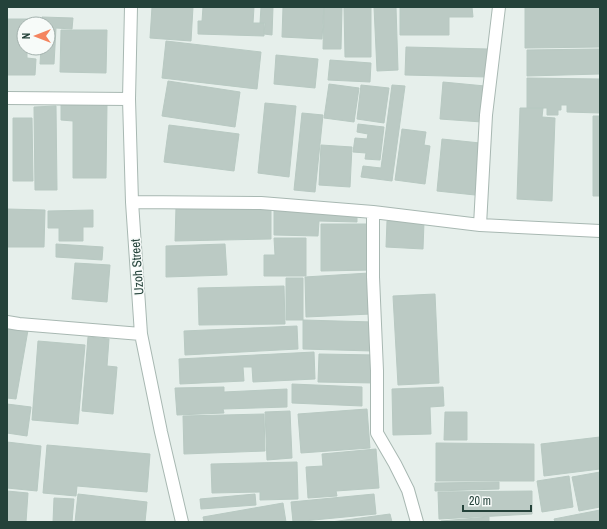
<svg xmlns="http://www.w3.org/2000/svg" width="607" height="529" viewBox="0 0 607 529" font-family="'Archivo Narrow',sans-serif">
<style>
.building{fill:#bbcac4;stroke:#b8c9c2}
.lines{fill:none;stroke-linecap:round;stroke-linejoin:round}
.minor-casing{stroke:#a8b8b2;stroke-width:14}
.minor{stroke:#fff;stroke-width:12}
.labels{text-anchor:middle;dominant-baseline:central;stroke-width:3;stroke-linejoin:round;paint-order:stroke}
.street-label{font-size:13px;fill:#24423a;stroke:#f7fbf9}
</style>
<rect width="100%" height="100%" fill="#e6efeb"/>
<path class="building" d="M 152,7 L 193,7 L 191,41 L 150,38 Z
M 203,7 L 254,7 L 253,23 L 264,23 L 264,36 L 198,34 L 198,21 L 202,21 Z
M 261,7 L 273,7 L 272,35 L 264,34 L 265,23 L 260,23 Z
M 283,7 L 324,7 L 322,39 L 282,37 Z
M 324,7 L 342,7 L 341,49 L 323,49 Z
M 344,7 L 371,7 L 371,57 L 345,57 Z
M 374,7 L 396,7 L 398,70 L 377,71 Z
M 400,7 L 472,7 L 473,17 L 449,17 L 449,35 L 400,35 Z
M 525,7 L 600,7 L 600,47 L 525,48 Z
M 42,17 L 73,18 L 72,29 L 56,28 L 54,64 L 40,64 L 41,48 L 48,48 L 48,24 L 42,24 Z
M 7,19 L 28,19 L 28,24 L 24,24 L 24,48 L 27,48 L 27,58 L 36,59 L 35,75 L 7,75 Z
M 61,30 L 107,30 L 106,73 L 60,72 Z
M 166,41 L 261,52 L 257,89 L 162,78 Z
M 406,47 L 488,49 L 487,77 L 405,75 Z
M 600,49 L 600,74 L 527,76 L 527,50 Z
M 276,55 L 318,59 L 315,88 L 274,84 Z
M 330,60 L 371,63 L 370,82 L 328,80 Z
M 527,78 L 600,79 L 600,113 L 567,112 L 567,105 L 561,105 L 561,110 L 558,110 L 558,115 L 547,115 L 547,108 L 527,108 Z
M 168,81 L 240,92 L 235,127 L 162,116 Z
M 443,82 L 485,86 L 482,122 L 440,119 Z
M 329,84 L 359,88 L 354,122 L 324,118 Z
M 361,85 L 389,88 L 384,123 L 357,119 Z
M 392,85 L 405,86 L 392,181 L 361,177 L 363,166 L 381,168 Z
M 61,103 L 107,103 L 106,178 L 73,178 L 73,121 L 61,120 Z
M 265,103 L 296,106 L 289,177 L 258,173 Z
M 56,106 L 57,190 L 35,190 L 34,107 Z
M 520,108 L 543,108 L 542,117 L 555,118 L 552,201 L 517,199 Z
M 302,113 L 323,115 L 315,192 L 294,190 Z
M 593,116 L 600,116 L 600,196 L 593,196 Z
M 13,118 L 32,118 L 33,181 L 13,181 Z
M 358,124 L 384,127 L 380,160 L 365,159 L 366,153 L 353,152 L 355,138 L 367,139 L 368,134 L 357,132 Z
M 169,125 L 239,134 L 234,171 L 164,162 Z
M 402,129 L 426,132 L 424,145 L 430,146 L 425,184 L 395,180 Z
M 442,139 L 480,143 L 475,195 L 437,191 Z
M 321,145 L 352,147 L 350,187 L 319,185 Z
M 176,207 L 271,207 L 271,239 L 175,241 Z
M 7,209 L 45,210 L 44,247 L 7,247 Z
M 274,209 L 357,212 L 357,222 L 319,221 L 318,236 L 274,235 Z
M 93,210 L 93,227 L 83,227 L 83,241 L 59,241 L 59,228 L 48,228 L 48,211 Z
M 387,221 L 424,222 L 423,249 L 386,247 Z
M 321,224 L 372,224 L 372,270 L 321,271 Z
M 274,238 L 306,238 L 306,276 L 264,276 L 264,255 L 275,255 Z
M 56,244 L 103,247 L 102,260 L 56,257 Z
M 225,244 L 227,275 L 166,277 L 166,246 Z
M 75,263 L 110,265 L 107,302 L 72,299 Z
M 369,273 L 371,314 L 306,317 L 305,277 Z
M 286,278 L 303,278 L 303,320 L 286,320 Z
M 284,286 L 285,324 L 199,325 L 198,288 Z
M 435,294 L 439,383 L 398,385 L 393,296 Z
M 303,320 L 373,322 L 372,351 L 303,349 Z
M 297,326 L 298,349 L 185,355 L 184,331 Z
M 7,327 L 28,330 L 16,399 L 7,398 Z
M 88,337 L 109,339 L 107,366 L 117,367 L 113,414 L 82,411 Z
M 38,341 L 85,345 L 78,424 L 32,420 Z
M 314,352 L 315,379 L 253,382 L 252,367 L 243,367 L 244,381 L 180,384 L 179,359 Z
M 319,354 L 376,355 L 375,383 L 318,382 Z
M 292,384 L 362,387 L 362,406 L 292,403 Z
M 224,387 L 224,392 L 287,389 L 287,407 L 223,409 L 224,413 L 177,415 L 175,388 Z
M 443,387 L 444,406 L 430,407 L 431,434 L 393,435 L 392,389 Z
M 7,404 L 31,407 L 27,436 L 7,433 Z
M 367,409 L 370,448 L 301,453 L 298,414 Z
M 290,411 L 292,458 L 267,460 L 265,412 Z
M 445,412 L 467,412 L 467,440 L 444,440 Z
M 264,414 L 265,451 L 184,454 L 183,416 Z
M 600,437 L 600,469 L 544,476 L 541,444 Z
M 7,442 L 41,446 L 37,491 L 7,488 Z
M 436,443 L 534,444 L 534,481 L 436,481 Z
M 47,445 L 150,454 L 147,492 L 77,486 L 76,496 L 43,493 Z
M 376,449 L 379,488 L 336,491 L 337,496 L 308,498 L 306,467 L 323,466 L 322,454 Z
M 297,462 L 298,499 L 260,500 L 260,492 L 212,493 L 211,464 Z
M 600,472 L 600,507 L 579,511 L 572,477 Z
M 569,476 L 573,507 L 542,512 L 537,481 Z
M 499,482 L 499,489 L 435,491 L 435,483 Z
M 7,491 L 28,493 L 26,522 L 7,522 Z
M 532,491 L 532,514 L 439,519 L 438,492 Z
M 78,494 L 147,502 L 145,522 L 75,522 Z
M 255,494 L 256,505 L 201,509 L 200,499 Z
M 374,494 L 376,514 L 293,522 L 291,502 Z
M 54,498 L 74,499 L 72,522 L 53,522 Z
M 283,503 L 286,522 L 204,522 L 203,517 Z
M 600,510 L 600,522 L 555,522 L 554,519 Z
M 390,514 L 392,522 L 331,522 Z
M 489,517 L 489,522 L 441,522 L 441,521 Z"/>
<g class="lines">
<g class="minor-casing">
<path id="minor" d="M 131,7 L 129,99 L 132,202 L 141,334 L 161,432 L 182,522
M 7,98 L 129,99
M 132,202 L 261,203 L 373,212 L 480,225 L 600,231
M 373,212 L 373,277 L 377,371 L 377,433 L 395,464 L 408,490 L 417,522
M 480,225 L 486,115 L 499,7
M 7,322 L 19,324 L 141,334"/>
</g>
<use href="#minor" class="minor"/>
</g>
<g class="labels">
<g class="street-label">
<text transform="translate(137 267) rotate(-94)">Uzoh Street</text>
</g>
</g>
<rect width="607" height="529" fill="none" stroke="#24423a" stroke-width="16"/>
<g transform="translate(36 36) rotate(270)"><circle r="19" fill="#f7fbf9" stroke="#a3b1ad"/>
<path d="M0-3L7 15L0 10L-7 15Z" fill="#f4845f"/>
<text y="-6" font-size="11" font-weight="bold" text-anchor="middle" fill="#24423a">N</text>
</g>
<path d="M463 505v6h68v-6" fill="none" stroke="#24423a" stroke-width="2"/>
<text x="469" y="505" font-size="12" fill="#24423a" stroke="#f7fbf9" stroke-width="3" paint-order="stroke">20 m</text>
</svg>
